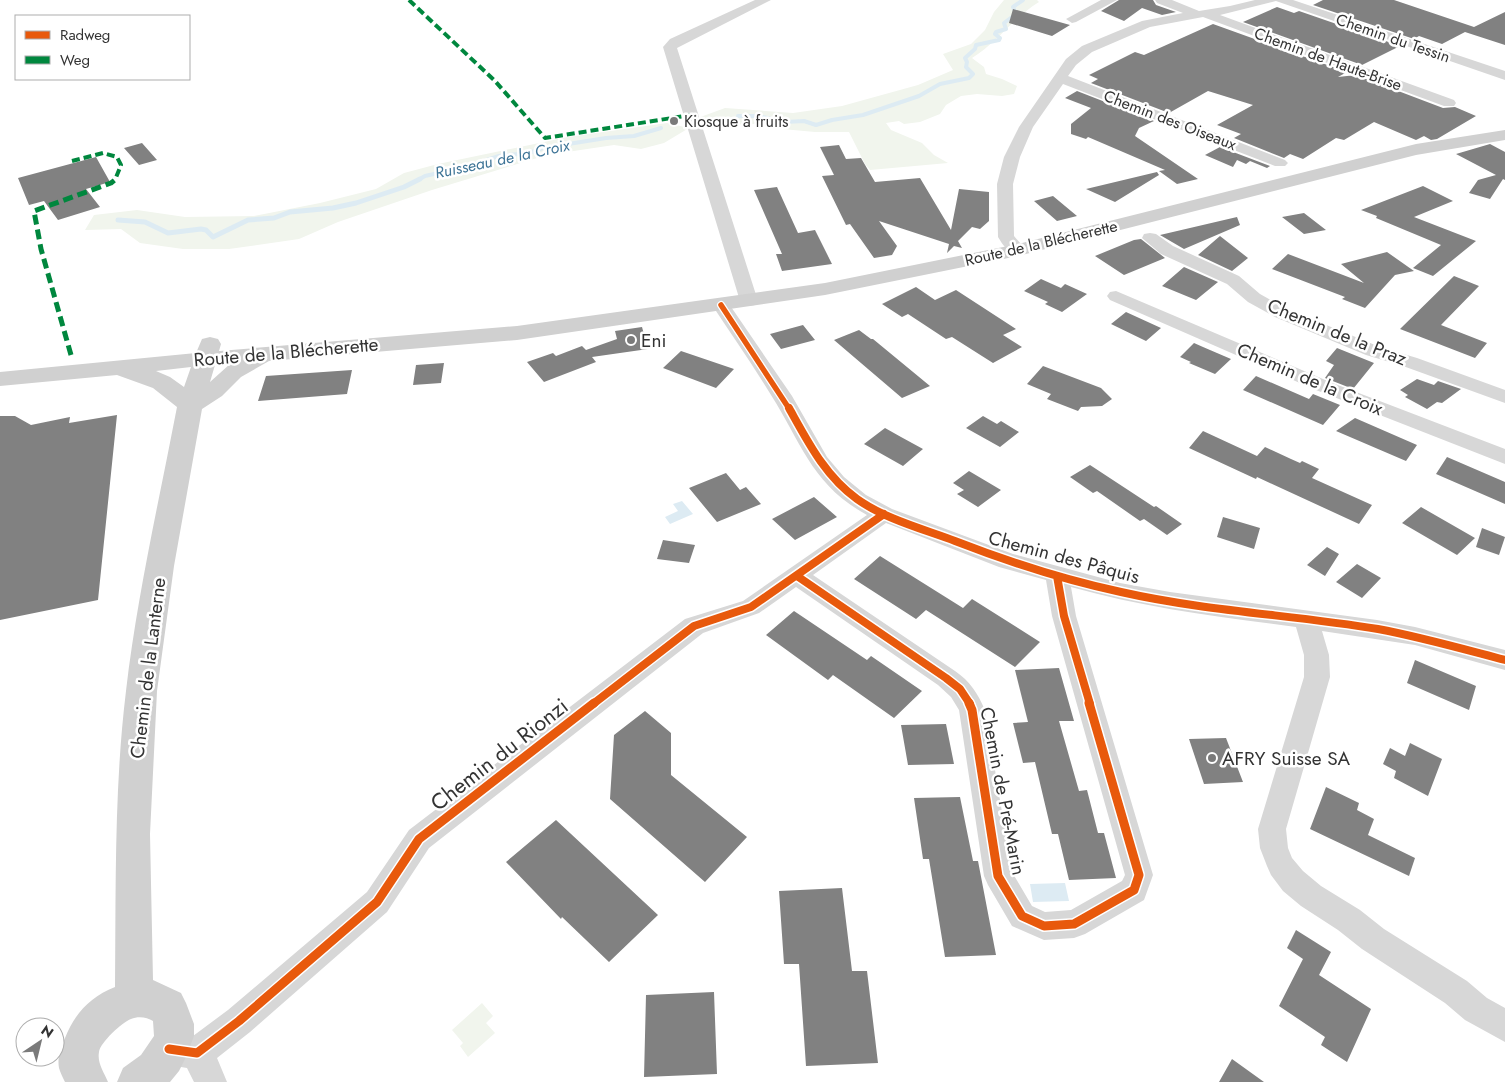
<svg xmlns="http://www.w3.org/2000/svg" width="1505" height="1082" viewBox="0 0 1505 1082" font-family="Jost,sans-serif">
<style>
.green{fill:#f1f5ed}
.water{fill:#ddebf3}
.lines{fill:none;stroke-linecap:round;stroke-linejoin:round}
.stream-far1{stroke:#ddebf3;stroke-width:4}
.stream{stroke:#ddebf3;stroke-width:5}
.building{fill:#818181}
.street{fill:#d7d7d7;fill-rule:evenodd}
.secondary{fill:#d0d0d0;fill-rule:evenodd}
.quiet-far1{stroke:#00873e;stroke-width:4;stroke-dasharray:8 4;stroke-linecap:butt}
.quiet{stroke:#00873e;stroke-width:5;stroke-dasharray:10 5;stroke-linecap:butt}
.cycleway-far2-casing{stroke:#fff;stroke-width:8}
.cycleway-far1-casing{stroke:#fff;stroke-width:11}
.cycleway-casing{stroke:#fff;stroke-width:12}
.cycleway-far2{stroke:#e8590c;stroke-width:5.5}
.cycleway-far1{stroke:#e8590c;stroke-width:8}
.cycleway{stroke:#e8590c;stroke-width:9}
.poi-dot{fill:#7a7a7a;stroke:#fff;stroke-width:2}
.labels{text-anchor:middle;dominant-baseline:central;stroke-width:5;stroke-linejoin:round;paint-order:stroke}
.far-street-label{font-size:16px;fill:#333;stroke:#fff}
.far-poi-label{font-size:16px;fill:#333;stroke:#fff;text-anchor:start}
.far-water-label{font-size:16px;font-style:italic;fill:#3f7597;stroke:#fff}
.street-label{font-size:19px;fill:#333;stroke:#fff}
.poi-label{font-size:19px;fill:#333;stroke:#fff;text-anchor:start}
.near-street-label{font-size:22px;fill:#333;stroke:#fff}
</style>
<rect width="100%" height="100%" fill="#fff"/>
<path class="green" d="M 1004,0 L 1037,0 L 1039,2 C 1013,18 997,43 972,58 L 984,67 L 986,74 L 1002,79 L 1017,86 L 1014,94 L 1002,96 L 977,94 L 961,96 L 946,105 L 940,114 L 920,122 L 904,124 L 899,121 L 886,123 L 891,130 L 922,143 L 934,155 L 948,163 L 870,170 L 865,164 L 849,132 L 815,132 L 771,128 L 769,124 L 744,124 L 698,128 L 695,119 L 725,108 L 793,113 L 842,106 L 918,85 L 953,70 L 943,54 L 971,44 L 985,30 L 994,12 Z
M 667,123 L 689,128 L 664,143 L 641,149 L 614,145 L 547,155 L 432,190 L 338,222 L 299,239 L 229,249 L 183,249 L 140,243 L 121,229 L 85,230 L 94,215 L 137,210 L 185,217 L 254,216 L 320,203 L 376,189 L 404,173 L 438,164 L 568,137 Z
M 482,1003 L 493,1016 L 486,1023 L 495,1033 L 468,1057 L 460,1046 L 463,1043 L 452,1030 Z"/>
<path class="water" d="M 682,501 L 693,514 L 670,524 L 665,517 L 678,511 L 673,504 Z
M 1065,883 L 1069,901 L 1033,902 L 1030,884 Z"/>
<g class="lines">
<path class="stream-far1" d="M 738,116 L 758,116 L 785,122 L 804,121 L 816,125 L 832,120 L 863,115 L 919,96 L 940,84 L 969,78 L 973,74 L 966,67 L 967,62 L 965,58 L 975,49 L 976,45 L 999,40 L 1000,38 L 995,34 L 996,32 L 1006,29 L 1004,23 L 1016,14 L 1013,7 L 1023,0
M 418,180 L 425,176 L 465,167 L 499,156 L 529,153 L 543,148 L 606,138 L 634,136 L 661,128"/>
<path class="stream" d="M 118,220 L 145,222 L 168,233 L 201,229 L 206,230 L 213,237 L 248,220 L 274,218 L 290,212 L 333,208 L 356,203 L 404,187 L 420,179"/>
</g>
<path class="building" d="M 1119,0 L 1153,0 L 1156,5 L 1176,12 L 1162,15 L 1142,8 L 1124,21 L 1101,11 Z
M 1323,0 L 1394,0 L 1474,27 L 1505,12 L 1505,45 L 1465,32 L 1442,44 L 1419,36 L 1414,39 L 1313,5 Z
M 1277,7 L 1294,13 L 1299,11 L 1400,46 L 1362,65 L 1243,22 Z
M 1013,9 L 1070,25 L 1052,36 L 1009,23 Z
M 1213,24 L 1347,72 L 1338,77 L 1356,75 L 1443,108 L 1455,107 L 1476,116 L 1437,139 L 1431,140 L 1424,136 L 1416,140 L 1374,122 L 1344,140 L 1336,138 L 1303,159 L 1290,154 L 1284,158 L 1234,138 L 1241,134 L 1217,125 L 1253,105 L 1208,91 L 1169,113 L 1091,83 L 1098,79 L 1089,75 L 1135,52 L 1144,55 Z
M 1077,91 L 1154,121 L 1139,128 L 1135,136 L 1198,179 L 1177,184 L 1159,171 L 1165,170 L 1088,137 L 1086,139 L 1071,134 L 1071,124 L 1091,108 L 1065,98 Z
M 142,143 L 157,160 L 139,165 L 124,148 Z
M 1490,144 L 1505,152 L 1505,180 L 1503,179 L 1490,199 L 1469,193 L 1478,180 L 1496,175 L 1456,154 Z
M 839,145 L 846,159 L 861,158 L 875,182 L 920,178 L 951,230 L 959,189 L 989,192 L 989,221 L 980,229 L 972,227 L 958,241 L 962,248 L 954,246 L 947,253 L 949,244 L 879,221 L 897,246 L 892,255 L 874,258 L 850,224 L 846,225 L 822,176 L 834,175 L 820,147 Z
M 1220,147 L 1270,166 L 1267,168 L 1250,161 L 1246,164 L 1237,160 L 1233,167 L 1205,155 Z
M 96,157 L 110,182 L 86,189 L 100,207 L 58,220 L 44,201 L 29,205 L 18,178 Z
M 1157,172 L 1159,175 L 1115,202 L 1086,189 Z
M 1423,186 L 1453,201 L 1414,217 L 1476,241 L 1433,276 L 1413,268 L 1441,245 L 1376,218 L 1377,216 L 1361,210 Z
M 777,187 L 798,233 L 815,230 L 832,264 L 782,271 L 776,254 L 782,254 L 754,190 Z
M 1053,196 L 1077,216 L 1057,221 L 1034,201 Z
M 1304,213 L 1326,230 L 1304,234 L 1282,217 Z
M 1237,217 L 1240,225 L 1184,249 L 1160,235 Z
M 1220,236 L 1248,258 L 1232,271 L 1198,255 Z
M 1141,239 L 1165,258 L 1124,275 L 1095,256 L 1134,240 Z
M 1387,252 L 1414,271 L 1395,275 L 1365,308 L 1342,299 L 1345,297 L 1272,269 L 1288,254 L 1364,283 L 1341,264 Z
M 1184,267 L 1218,282 L 1196,300 L 1162,286 Z
M 1454,276 L 1479,286 L 1441,325 L 1487,343 L 1475,358 L 1400,329 Z
M 1041,279 L 1061,288 L 1065,284 L 1087,294 L 1062,312 L 1045,304 L 1048,302 L 1024,291 Z
M 916,287 L 935,300 L 956,290 L 1016,329 L 1003,335 L 1022,347 L 993,363 L 952,337 L 946,339 L 908,314 L 902,317 L 882,304 Z
M 1126,312 L 1161,328 L 1146,341 L 1111,324 Z
M 803,325 L 815,340 L 781,349 L 770,334 Z
M 642,327 L 648,349 L 592,357 L 596,362 L 544,382 L 527,362 L 553,353 L 556,356 L 582,346 L 586,350 L 617,339 L 615,331 Z
M 859,330 L 871,339 L 873,339 L 930,386 L 902,398 L 834,340 Z
M 1194,343 L 1203,347 L 1231,359 L 1215,374 L 1189,363 L 1191,362 L 1180,357 Z
M 1337,348 L 1374,363 L 1353,389 L 1325,378 L 1334,365 L 1326,361 Z
M 681,351 L 734,369 L 716,388 L 663,368 Z
M 444,363 L 441,383 L 413,385 L 416,365 Z
M 1043,366 L 1101,388 L 1112,399 L 1102,406 L 1081,407 L 1078,411 L 1047,399 L 1051,394 L 1027,384 Z
M 352,370 L 347,394 L 258,401 L 266,376 Z
M 1256,376 L 1309,399 L 1313,394 L 1340,405 L 1323,425 L 1243,390 Z
M 1417,379 L 1434,385 L 1438,381 L 1461,389 L 1442,403 L 1437,402 L 1427,409 L 1405,397 L 1408,395 L 1400,390 Z
M 117,415 L 98,600 L 0,620 L 0,416 L 15,416 L 31,425 L 70,417 L 69,423 Z
M 983,416 L 997,424 L 1001,421 L 1019,432 L 1000,447 L 966,428 Z
M 1355,418 L 1417,445 L 1406,461 L 1336,431 Z
M 885,428 L 901,437 L 923,449 L 903,466 L 864,444 Z
M 1203,431 L 1257,456 L 1265,447 L 1291,459 L 1300,463 L 1302,461 L 1319,469 L 1312,478 L 1372,505 L 1359,524 L 1257,477 L 1256,479 L 1189,448 Z
M 1447,457 L 1505,482 L 1505,504 L 1436,474 Z
M 1090,465 L 1154,507 L 1156,506 L 1182,524 L 1167,535 L 1144,519 L 1140,521 L 1097,491 L 1093,493 L 1070,477 Z
M 969,471 L 1001,490 L 978,507 L 957,494 L 964,490 L 953,483 Z
M 726,473 L 740,490 L 746,487 L 761,504 L 717,522 L 689,488 Z
M 814,497 L 837,517 L 795,540 L 772,519 Z
M 1421,507 L 1475,538 L 1457,555 L 1402,523 Z
M 1223,517 L 1260,528 L 1254,549 L 1217,537 Z
M 1482,528 L 1505,537 L 1499,555 L 1476,547 Z
M 663,540 L 695,545 L 689,563 L 657,559 Z
M 1327,547 L 1339,554 L 1325,576 L 1307,565 Z
M 880,556 L 963,608 L 972,599 L 1040,642 L 1015,667 L 926,610 L 916,619 L 854,579 Z
M 1357,564 L 1381,578 L 1362,598 L 1336,582 Z
M 794,611 L 867,660 L 871,656 L 922,691 L 894,718 L 833,675 L 828,680 L 766,635 Z
M 1415,660 L 1476,686 L 1469,710 L 1407,683 Z
M 1059,668 L 1074,721 L 1059,721 L 1079,791 L 1087,790 L 1098,833 L 1104,833 L 1116,878 L 1069,880 L 1058,834 L 1052,834 L 1035,762 L 1023,763 L 1013,723 L 1028,722 L 1015,670 Z
M 645,711 L 671,733 L 671,775 L 747,837 L 705,882 L 610,799 L 614,735 Z
M 946,724 L 954,764 L 908,765 L 901,725 Z
M 1226,738 L 1243,782 L 1204,784 L 1189,739 Z
M 1410,743 L 1442,759 L 1428,796 L 1394,778 L 1396,771 L 1383,764 L 1390,748 L 1405,756 Z
M 1326,787 L 1359,803 L 1357,810 L 1374,819 L 1368,835 L 1415,858 L 1409,876 L 1310,829 Z
M 960,797 L 973,861 L 978,861 L 996,955 L 945,957 L 929,859 L 923,859 L 914,798 Z
M 556,820 L 658,915 L 609,962 L 562,917 L 561,919 L 506,862 Z
M 842,888 L 852,971 L 867,971 L 878,1063 L 806,1066 L 799,964 L 784,964 L 779,891 Z
M 1296,930 L 1331,952 L 1319,975 L 1371,1009 L 1347,1062 L 1321,1045 L 1325,1037 L 1279,1006 L 1303,959 L 1287,948 Z
M 714,992 L 717,1074 L 644,1077 L 646,995 Z
M 1232,1059 L 1264,1082 L 1219,1082 Z"/>
<g class="lines">
<path class="street" d="M 755,0 L 771,0 L 677,48 L 758,301 L 755,305 L 749,306 L 743,305 L 740,301 L 663,47 L 670,39 Z
M 1101,0 L 1117,0 L 1076,22 L 1072,23 L 1066,19 Z
M 1155,0 L 1172,0 L 1199,11 L 1230,6 L 1255,0 L 1293,0 L 1505,71 L 1505,80 L 1276,1 L 1220,15 L 1454,100 L 1456,103 L 1454,106 L 1444,106 L 1203,17 L 1150,27 L 1092,52 L 1076,65 L 1068,76 L 1285,160 L 1288,163 L 1285,166 L 1275,166 L 1063,84 L 1033,127 L 1020,157 L 1013,184 L 1014,236 L 1026,250 L 1024,254 C 1011,257 1004,247 998,237 L 997,184 L 1004,157 L 1019,127 L 1066,59 L 1082,46 L 1142,21 L 1183,13 L 1157,3 Z
M 1150,233 L 1156,234 L 1173,246 L 1239,276 L 1260,294 L 1287,309 L 1380,347 L 1417,358 L 1505,390 L 1505,403 L 1403,366 L 1366,355 L 1275,317 L 1248,302 L 1227,284 L 1161,254 L 1142,238 L 1144,234 Z
M 1116,291 L 1330,382 L 1505,449 L 1505,464 L 1316,390 L 1110,300 L 1107,296 L 1110,292 Z
M 721,300 L 727,301 L 792,396 L 827,457 L 844,477 L 866,495 L 892,509 L 1013,554 L 1120,583 L 1170,592 L 1377,620 L 1415,627 L 1505,650 L 1505,670 L 1415,645 L 1322,631 L 1329,655 L 1330,677 L 1286,829 L 1288,848 L 1292,858 L 1303,871 L 1321,886 L 1360,910 L 1384,929 L 1467,981 L 1487,998 L 1505,1008 L 1505,1042 L 1465,1020 L 1445,1003 L 1362,949 L 1338,930 L 1301,906 L 1283,891 L 1271,875 L 1267,866 L 1260,848 L 1258,829 L 1304,677 L 1304,655 L 1296,627 C 1220,617 1145,608 1071,587 L 1076,616 L 1153,875 L 1144,900 L 1085,934 L 1074,938 L 1044,940 L 1012,926 L 988,885 L 984,876 L 959,710 L 951,697 L 938,685 L 796,587 L 759,613 L 703,633 L 429,848 L 387,912 L 250,1032 L 217,1058 L 227,1082 L 194,1082 L 187,1068 L 169,1065 L 158,1060 L 153,1049 L 158,1038 L 169,1033 L 193,1036 L 228,1010 L 367,892 L 409,830 L 685,619 L 743,601 L 867,515 C 812,485 802,444 771,395 C 752,364 732,335 712,305 L 715,301 ZM 886,523 L 999,567 L 1046,580 L 1052,616 L 1125,875 L 1122,881 L 1071,910 L 1045,912 L 1032,906 L 1012,872 L 985,710 C 978,694 970,681 955,671 L 813,575 Z"/>
<path class="secondary" d="M 1505,130 L 1505,140 L 1416,155 L 1018,256 L 825,295 L 517,340 L 269,361 L 241,377 L 222,396 L 202,409 L 174,566 L 157,691 L 150,834 L 153,980 L 181,993 L 186,1003 L 194,1024 L 194,1036 L 186,1057 L 179,1071 L 170,1082 L 117,1082 L 123,1068 L 141,1055 L 154,1036 L 153,1021 C 147,1017 138,1016 131,1019 C 122,1022 100,1043 99,1052 C 97,1063 104,1072 108,1082 L 65,1082 C 63,1078 60,1072 59,1068 C 57,1057 61,1047 65,1038 C 75,1013 90,997 115,987 C 116,888 114,789 126,691 C 137,596 159,501 177,407 L 153,388 L 117,375 L 0,386 L 0,372 L 196,353 L 202,339 L 210,337 L 218,339 L 221,344 L 219,351 L 517,326 L 825,283 L 1018,244 L 1416,144 ZM 230,364 L 210,382 L 215,365 ZM 191,367 L 184,387 L 170,377 L 156,371 Z"/>
<path class="quiet-far1" d="M 409,0 L 495,81 L 545,138 L 691,115
M 72,161 L 103,153 L 117,157 L 121,165 L 115,180"/>
<path class="quiet" d="M 71,355 L 41,249 L 34,211 L 111,183 L 116,179"/>
<g class="cycleway-far2-casing">
<path id="cycleway-far2" d="M 721,305 L 790,410"/>
</g>
<g class="cycleway-far1-casing">
<path id="cycleway-far1" d="M 789,408 C 808,442 825,476 857,499 C 885,519 923,529 955,541 C 1009,562 1064,580 1121,592 C 1205,611 1293,615 1378,629 C 1421,637 1463,649 1505,660
M 797,576 L 946,678 L 960,689 L 970,704
M 1057,576 L 1064,616 L 1090,704
M 593,704 L 694,626 L 751,607 L 884,514"/>
</g>
<g class="cycleway-casing">
<path id="cycleway" d="M 969,703 L 972,710 L 998,876 L 1022,916 L 1044,926 L 1074,924 L 1134,890 L 1139,875 L 1089,703
M 169,1049 L 197,1053 L 239,1021 L 377,902 L 419,839 L 594,703"/>
</g>
<use href="#cycleway-far2" class="cycleway-far2"/>
<use href="#cycleway-far1" class="cycleway-far1"/>
<use href="#cycleway" class="cycleway"/>
</g>
<g class="poi-dot">
<circle cx="674" cy="121" r="5"/>
<circle cx="631" cy="340" r="5"/>
<circle cx="1212" cy="758" r="5"/>
</g>
<g class="labels">
<g class="far-street-label">
<text transform="translate(1393 38) rotate(19)">Chemin du Tessin</text>
<text transform="translate(1328 59) rotate(20)">Chemin de Haute-Brise</text>
<text transform="translate(1170 120) rotate(21)">Chemin des Oiseaux</text>
<text transform="translate(1041 243) rotate(-13)">Route de la Blécherette</text>
</g>
<g class="far-poi-label">
<text x="684" y="121">Kiosque à fruits</text>
</g>
<g class="far-water-label">
<text transform="translate(502 159) rotate(-12)">Ruisseau de la Croix</text>
</g>
<g class="street-label">
<text transform="translate(1337 332) rotate(22)">Chemin de la Praz</text>
<text transform="translate(286 352) rotate(-5)">Route de la Blécherette</text>
<text transform="translate(1310 379) rotate(23)">Chemin de la Croix</text>
<text transform="translate(1064 557) rotate(15)">Chemin des Pâquis</text>
<text transform="translate(148 668) rotate(-83)">Chemin de la Lanterne</text>
<text transform="translate(1003 791) rotate(79)">Chemin de Pré-Marin</text>
</g>
<g class="poi-label">
<text x="641" y="340">Eni</text>
<text x="1222" y="758">AFRY Suisse SA</text>
</g>
<g class="near-street-label">
<text transform="translate(499 754) rotate(-38)">Chemin du Rionzi</text>
</g>
</g>
<rect x="15" y="15" width="175" height="65" fill="#ffffff" stroke="#adadad"/>
<rect x="25" y="31" width="25" height="8" fill="#e8590c" stroke="#adadad"/>
<text x="60" y="40" font-size="15" fill="#333333">Radweg</text>
<rect x="25" y="56" width="25" height="8" fill="#00873e" stroke="#adadad"/>
<text x="60" y="65" font-size="15" fill="#333333">Weg</text>
<g transform="translate(40 1042) rotate(35)"><circle r="24" fill="#ffffff" stroke="#adadad"/>
<path d="M0-4L9 19L0 12L-9 19Z" fill="#7a7a7a"/>
<text y="-8" font-size="14" font-weight="bold" text-anchor="middle" fill="#333333">N</text>
</g>
</svg>
